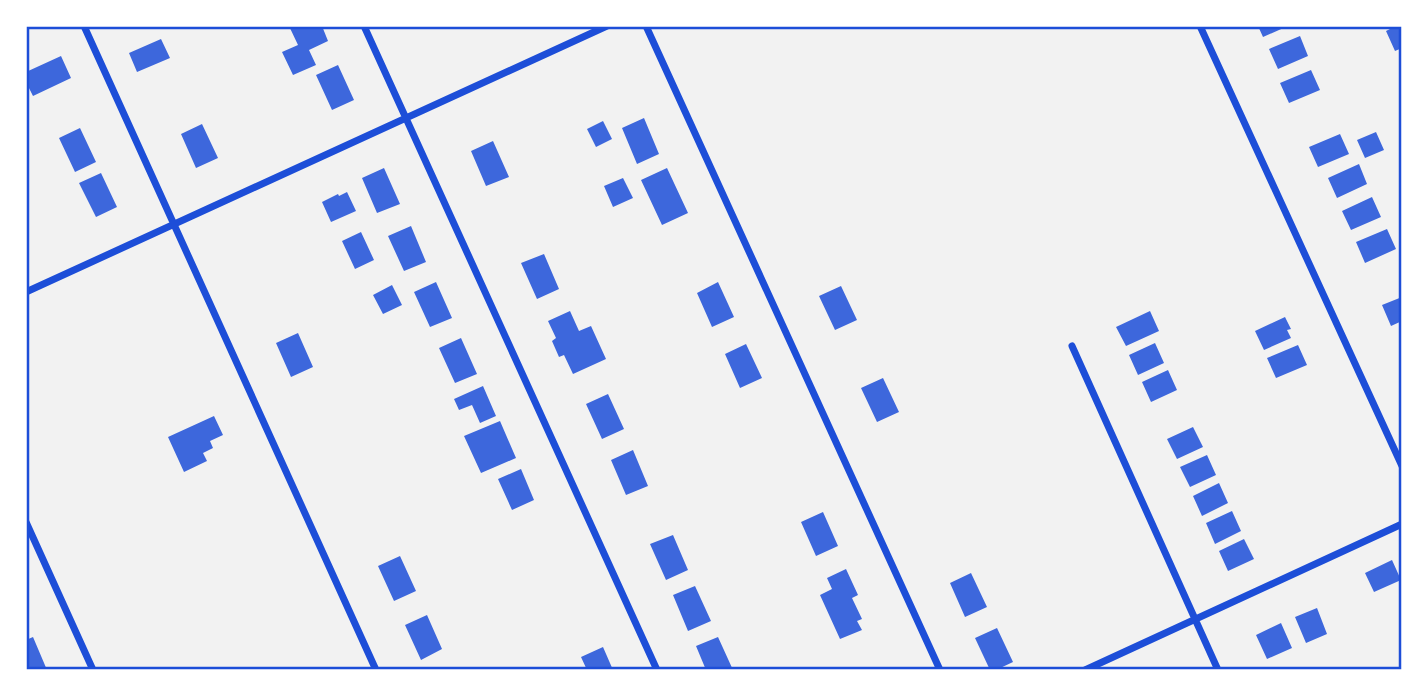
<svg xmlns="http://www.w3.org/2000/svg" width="1428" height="696" viewBox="0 0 1428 696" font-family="Inter,sans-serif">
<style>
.building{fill:#3d67dc}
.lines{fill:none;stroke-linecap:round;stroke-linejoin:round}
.minor{stroke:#1d4ed8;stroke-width:7}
.neatline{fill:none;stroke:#1d4ed8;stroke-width:2.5}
</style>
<rect width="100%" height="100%" fill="#f2f2f2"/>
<path class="building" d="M 289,26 L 322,26 L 328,41 L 309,50 L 316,65 L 293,75 L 282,52 L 298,45 Z
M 1258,26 L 1288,26 L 1263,37 Z
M 1396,26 L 1402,26 L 1402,48 L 1395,51 L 1386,31 Z
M 1300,36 L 1308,56 L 1278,69 L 1269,49 Z
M 161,39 L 170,58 L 137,72 L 129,53 Z
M 61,56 L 71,78 L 33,96 L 26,82 L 26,72 Z
M 338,65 L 354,100 L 332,110 L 316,75 Z
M 1311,70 L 1320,90 L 1289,103 L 1280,83 Z
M 644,118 L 659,154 L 637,164 L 622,128 Z
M 603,121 L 612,139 L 596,147 L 587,129 Z
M 202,124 L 218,158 L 196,168 L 181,134 Z
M 80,128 L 96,162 L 75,172 L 59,138 Z
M 1376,132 L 1384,150 L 1365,158 L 1357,140 Z
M 1340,134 L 1349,154 L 1318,167 L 1309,147 Z
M 493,141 L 509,177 L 486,186 L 471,151 Z
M 1359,164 L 1367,184 L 1337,198 L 1328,178 Z
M 384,168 L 400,204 L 377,213 L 362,178 Z
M 667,168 L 688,213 L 662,225 L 641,180 Z
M 101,173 L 117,207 L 96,217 L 79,183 Z
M 623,178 L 633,198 L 613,207 L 604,186 Z
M 347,192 L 356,211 L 331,222 L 322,202 L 338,194 L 339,196 Z
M 1372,197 L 1381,217 L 1351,230 L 1342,211 Z
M 411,226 L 426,262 L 404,271 L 388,236 Z
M 1387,229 L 1396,249 L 1365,263 L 1356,242 Z
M 361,232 L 374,260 L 355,269 L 342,241 Z
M 544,254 L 559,289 L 537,299 L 521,263 Z
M 436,282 L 452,318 L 430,327 L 414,292 Z
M 718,282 L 734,317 L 712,327 L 697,293 Z
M 392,285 L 402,305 L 383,314 L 373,295 Z
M 841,286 L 857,320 L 835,330 L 819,296 Z
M 1402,297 L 1402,321 L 1391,326 L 1382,305 Z
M 570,311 L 579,331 L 591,326 L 606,359 L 573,374 L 564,355 L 559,357 L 552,341 L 556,338 L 548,321 Z
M 1150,311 L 1159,331 L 1126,346 L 1116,327 Z
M 1285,317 L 1291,329 L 1287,330 L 1291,338 L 1264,350 L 1255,331 Z
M 298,333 L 313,367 L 291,377 L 276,343 Z
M 461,338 L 477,374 L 455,383 L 439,348 Z
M 1155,343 L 1164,363 L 1138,375 L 1129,355 Z
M 746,344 L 762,378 L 740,388 L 725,354 Z
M 1298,345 L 1307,365 L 1276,378 L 1267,358 Z
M 1168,370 L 1177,390 L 1151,402 L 1142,382 Z
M 883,378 L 899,412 L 877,422 L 861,388 Z
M 483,386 L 496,416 L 480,423 L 472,405 L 459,410 L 454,399 Z
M 608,394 L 624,429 L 602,439 L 586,404 Z
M 214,416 L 223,435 L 210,441 L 213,448 L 203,453 L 207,461 L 184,472 L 168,437 Z
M 500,421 L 516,458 L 481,473 L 464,436 Z
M 1193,427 L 1203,447 L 1177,459 L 1167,439 Z
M 633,450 L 648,486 L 626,495 L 611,460 Z
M 1207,455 L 1216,475 L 1190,487 L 1180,467 Z
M 521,469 L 534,500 L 512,510 L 498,479 Z
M 1219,483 L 1228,503 L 1202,516 L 1193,496 Z
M 1232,511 L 1241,531 L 1215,544 L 1206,523 Z
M 823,512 L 838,546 L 816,556 L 801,522 Z
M 673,535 L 688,570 L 666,580 L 650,544 Z
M 1244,539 L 1254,559 L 1228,571 L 1219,551 Z
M 400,556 L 416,591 L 394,601 L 378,566 Z
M 1392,560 L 1401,580 L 1374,592 L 1365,573 Z
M 846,569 L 858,595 L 852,598 L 862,619 L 857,621 L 862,630 L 840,639 L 820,595 L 832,589 L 827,578 Z
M 971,573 L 987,607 L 965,617 L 950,583 Z
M 695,586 L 711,621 L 688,631 L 673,595 Z
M 1317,608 L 1327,634 L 1306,643 L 1295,617 Z
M 427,615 L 442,649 L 421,660 L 405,625 Z
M 1281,623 L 1292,648 L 1267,659 L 1256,635 Z
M 997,628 L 1013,662 L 996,670 L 990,670 L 975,638 Z
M 33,637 L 47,670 L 26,670 L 26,640 Z
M 718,637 L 733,670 L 706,670 L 696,646 Z
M 603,647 L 613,670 L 587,670 L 581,657 Z"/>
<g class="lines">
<path class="minor" d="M 84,26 L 376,670
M 364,26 L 657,670
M 646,26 L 940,670
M 1200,26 L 1402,466
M 26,292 L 607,26
M 1072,346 L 1218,670
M 26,522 L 93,670
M 1085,670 L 1402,524"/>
</g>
<rect width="1428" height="696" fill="none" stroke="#ffffff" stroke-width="56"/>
<rect x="28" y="28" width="1372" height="640" class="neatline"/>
</svg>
